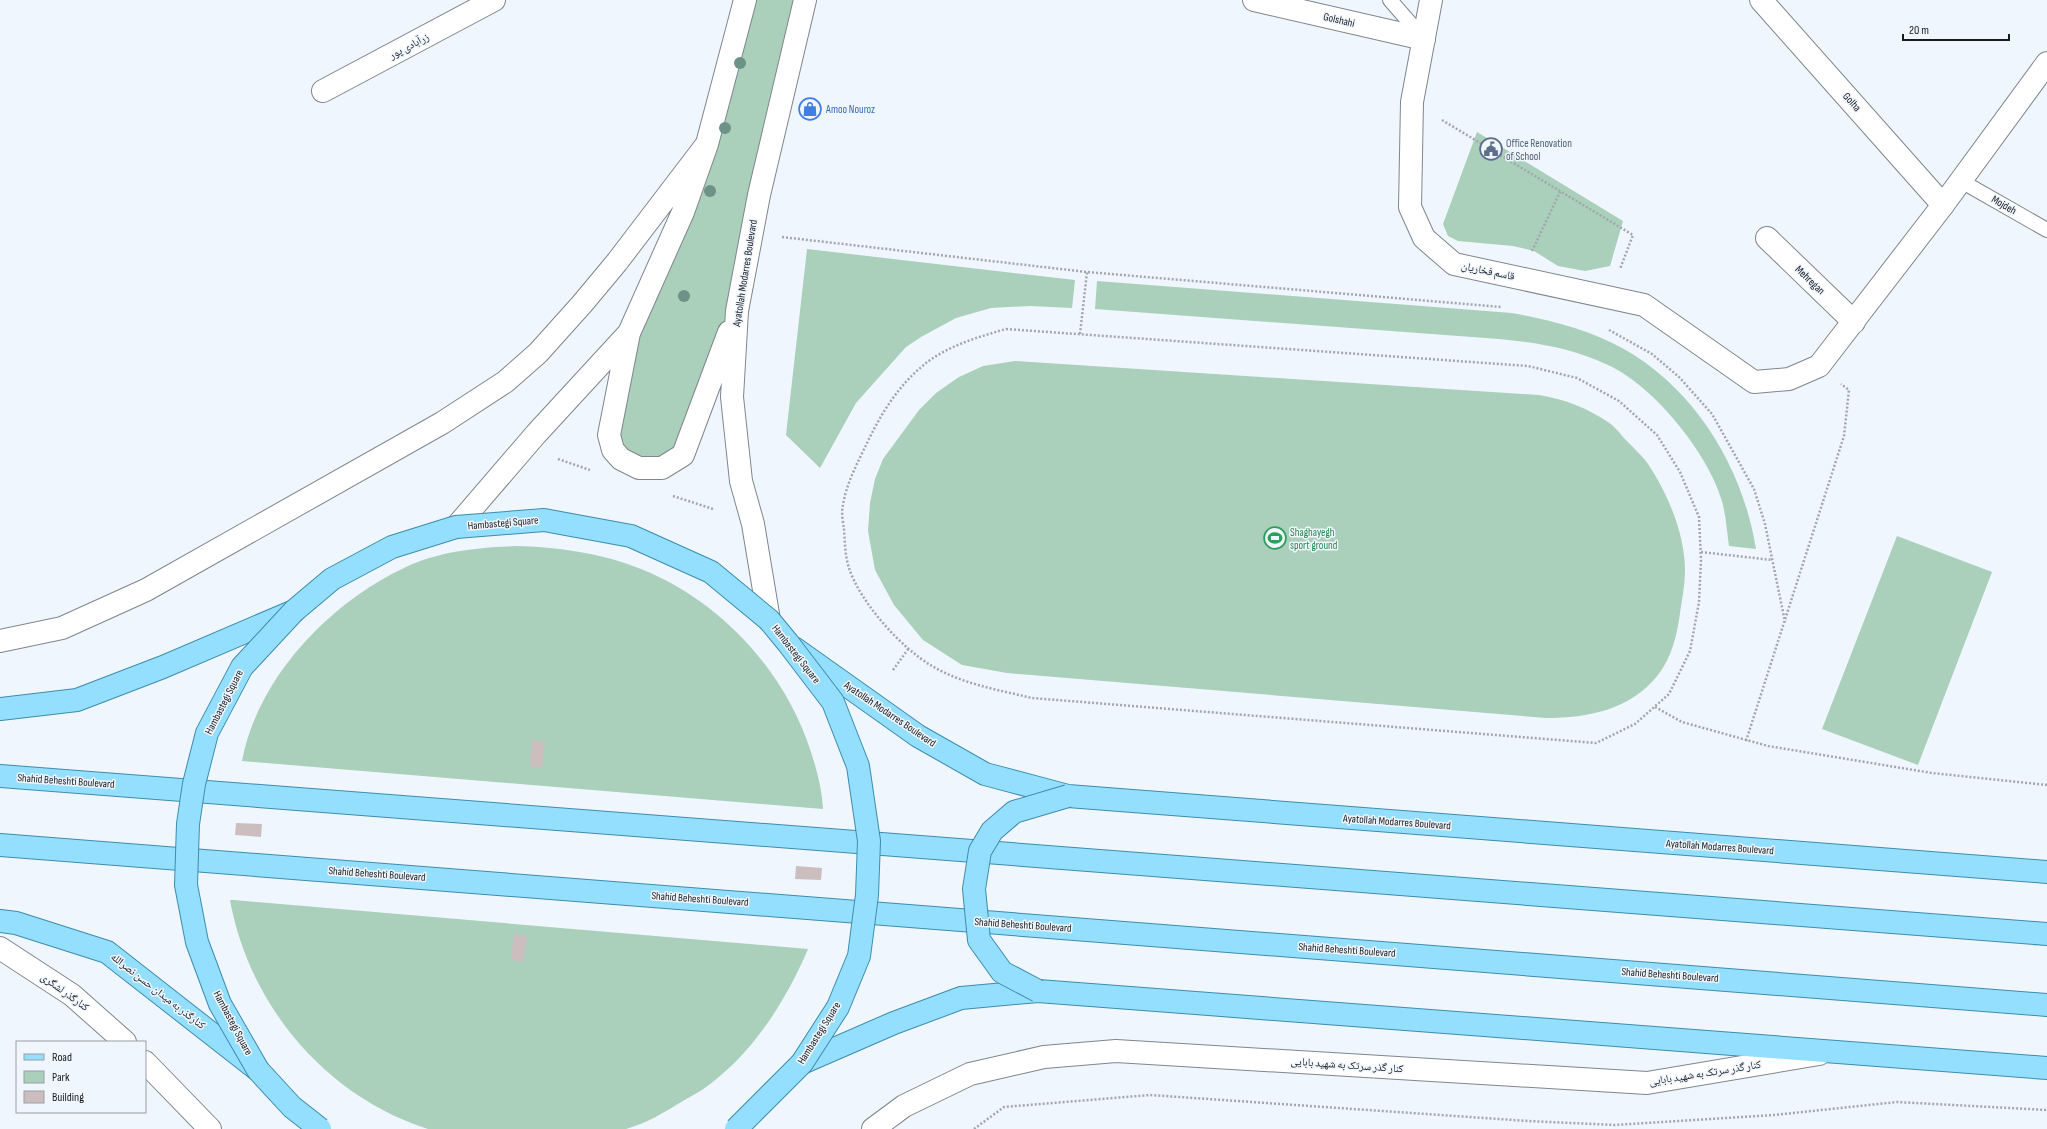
<svg xmlns="http://www.w3.org/2000/svg" width="2047" height="1129" viewBox="0 0 2047 1129" font-family="'Sofia Sans Condensed','Noto Naskh Arabic',sans-serif">
<style>
.green{fill:#aacfba}
.building{fill:#ccbebe}
.lines{fill:none;stroke-linecap:round;stroke-linejoin:round}
.service-casing{stroke:#7f868e;stroke-width:16}
.minor-casing{stroke:#7f868e;stroke-width:24}
.tertiary-casing{stroke:#7f868e;stroke-width:24}
.secondary-casing{stroke:#7f868e;stroke-width:24}
.primary-casing{stroke:#3c8caf;stroke-width:24}
.path{stroke:#a2a7ad;stroke-width:2.5;stroke-dasharray:2 2;stroke-linecap:butt}
.service{stroke:#fff;stroke-width:14}
.minor{stroke:#fff;stroke-width:22}
.tertiary{stroke:#fff;stroke-width:22}
.secondary{stroke:#fff;stroke-width:22}
.primary{stroke:#95dffe;stroke-width:22}
.primary-bridge-casing{stroke:#3c8caf;stroke-width:24;stroke-linecap:butt}
.primary-bridge{stroke:#95dffe;stroke-width:22}
.tree{fill:#6e9188}
.labels{text-anchor:middle;dominant-baseline:central;stroke-width:3;stroke-linejoin:round;paint-order:stroke}
.street-label{font-size:11px;fill:#181b1e;stroke:#f0f6fe}
.shop-label{font-size:11px;fill:#366cbe;stroke:#f0f6fe;text-anchor:start}
.service-label{font-size:11px;fill:#4e5e75;stroke:#f0f6fe;text-anchor:start}
.leisure-label{font-size:11px;fill:#27864d;stroke:#f0f6fe;text-anchor:start}
</style>
<rect width="100%" height="100%" fill="#f0f6fe"/>
<path class="green" d="M 745,0 L 805,0 L 737,311 L 683,455 L 662,468 L 613,450 L 629,333 L 683,212 Z
M 1477,132 L 1623,221 L 1610,266 L 1585,271 L 1558,266 L 1534,251 L 1513,246 L 1458,241 L 1448,236 L 1443,224 Z
M 807,249 L 1075,280 L 1072,308 L 1030,306 L 991,308 L 956,318 L 921,337 L 906,347 L 856,403 L 820,468 L 786,435 Z
M 1097,281 L 1512,313 C 1550,320 1590,330 1624,349 C 1696,390 1743,468 1756,549 L 1729,546 C 1727,532 1726,516 1722,501 C 1708,453 1654,386 1608,365 C 1571,348 1539,343 1499,339 L 1095,309 Z
M 1015,361 L 1539,395 C 1564,399 1587,408 1608,422 C 1614,426 1619,432 1623,437 C 1631,446 1641,454 1648,464 C 1668,494 1685,534 1685,571 C 1685,585 1682,599 1680,613 C 1677,635 1672,657 1658,675 C 1630,710 1588,718 1546,718 L 1007,673 L 962,665 L 923,640 L 894,605 L 875,570 L 868,531 L 870,503 L 875,479 L 883,459 L 919,410 L 936,393 L 959,377 L 983,366 Z
M 1897,536 L 1992,572 L 1918,765 L 1822,729 Z
M 516,546 C 558,547 602,553 641,569 C 721,601 785,671 811,752 C 817,771 822,789 823,809 L 242,761 C 257,679 329,603 404,568 C 439,551 477,548 516,546 Z
M 230,900 L 234,900 L 808,949 C 785,1003 751,1056 702,1090 C 696,1094 689,1097 683,1101 C 665,1112 647,1123 626,1129 L 428,1129 C 325,1096 249,1005 230,900 Z"/>
<path class="building" d="M 532,740 L 545,742 L 542,768 L 530,766 Z
M 236,823 L 262,824 L 261,837 L 235,835 Z
M 796,866 L 822,868 L 821,880 L 795,879 Z
M 514,934 L 527,936 L 523,962 L 511,960 Z"/>
<g class="lines">
<g class="service-casing">
<path id="service" d="M 1390,0 L 1424,39
M 1961,181 L 2047,230"/>
</g>
<g class="minor-casing">
<path id="minor" d="M 1254,0 L 1424,39
M 1761,0 L 1943,205
M 323,91 L 494,0
M 1767,238 L 1854,322"/>
</g>
<g class="tertiary-casing">
<path id="tertiary" d="M 1431,0 L 1412,102 L 1410,207 L 1424,238 L 1454,264 L 1644,305 L 1754,382 L 1789,379 L 1819,366 L 1943,205 L 2047,63
M 0,948 L 72,995 L 125,1042
M 145,1062 L 210,1129
M 873,1129 L 904,1106 L 970,1074 L 1044,1057 L 1116,1051 L 1647,1083 L 1819,1054"/>
</g>
<g class="secondary-casing">
<path id="secondary" d="M 629,333 L 609,435 L 613,450 L 621,459 L 639,468 L 662,468 L 683,455 L 729,332
M 456,527 L 536,434 L 629,333 L 683,212 L 707,144 L 745,0
M 769,620 L 753,524 L 741,481 L 732,397 L 737,311 L 759,195 L 805,0
M 0,641 L 62,628 L 146,590 L 442,423 L 505,382 L 538,353 L 582,304 L 617,262 L 707,144"/>
</g>
<g class="primary-casing">
<path id="primary" d="M 794,648 L 918,736 L 985,774 L 1068,796 L 2047,872
M 0,709 L 77,700 L 163,667 L 294,611
M 0,776 L 2047,934
M 0,845 L 2047,1005
M 0,921 L 16,923 L 107,952 L 258,1070
M 802,1063 L 894,1023 L 961,998 L 1038,991 L 2047,1068"/>
</g>
<path class="path" d="M 1442,120 L 1633,235 L 1620,269
M 782,237 L 1087,272 L 1501,307
M 1532,251 L 1560,192
M 1006,329 L 1528,366 L 1577,378 L 1619,401 L 1657,435 L 1680,472 L 1699,517 L 1701,560 L 1699,602 L 1690,651 L 1669,694 L 1635,724 L 1596,743 L 1032,698 C 999,690 962,684 932,666 C 901,648 860,602 849,568 C 845,556 845,542 844,529 C 843,522 841,512 843,505 C 846,484 858,462 867,443 C 880,416 896,389 919,369 C 943,347 975,338 1006,329 Z
M 1609,330 L 1652,354 L 1679,377 L 1712,414 L 1754,489 L 1765,524 L 1785,622
M 1080,334 L 1087,272
M 558,459 L 590,470
M 673,496 L 713,509
M 1701,552 L 1772,560
M 893,670 L 909,648
M 1655,707 L 1682,722 L 1768,746 L 1932,773 L 2047,785
M 1746,741 L 1844,436 L 1849,390 L 1841,384
M 974,1129 L 1004,1107 L 1150,1095 L 1528,1121 L 1615,1125 L 1774,1115 L 1897,1102 L 2047,1110"/>
<use href="#service" class="service"/>
<use href="#minor" class="minor"/>
<use href="#tertiary" class="tertiary"/>
<use href="#secondary" class="secondary"/>
<use href="#primary" class="primary"/>
<g class="primary-bridge-casing">
<path id="primary-bridge" d="M 1038,991 L 1002,972 L 979,940 L 974,889 L 980,851 L 992,831 L 1014,812 L 1068,796
M 320,1129 L 292,1107 L 258,1070 L 220,1004 L 197,942 L 186,885 L 188,824 L 194,784 L 207,733 L 242,667 L 294,611 L 332,579 L 392,547 L 456,527 L 544,520 L 631,536 L 711,572 L 769,620 L 788,643 L 833,702 L 858,766 L 869,841 L 867,895 L 859,956 L 838,1007 L 802,1063 L 736,1129"/>
</g>
<use href="#primary-bridge" class="primary-bridge"/>
</g>
<g class="tree">
<circle cx="740" cy="63" r="6"/>
<circle cx="725" cy="128" r="6"/>
<circle cx="710" cy="191" r="6"/>
<circle cx="684" cy="296" r="6"/>
</g>
<defs>
<g id="shop-ring" transform="scale(1.15)"><circle r="9.5" fill="#f0f6fe" stroke="#3f7fe0" stroke-width="1.5"/><path d="M-5-2.5h2.3a2.7 3.5 0 0 1 5.4 0H5L5.5 6h-11ZM-1.5-2.5h3a1.5 2.3 0 0 0-3 0Z" fill="#3f7fe0"/></g>
<g id="civic-ring" transform="scale(1.15)"><circle r="9.5" fill="#f0f6fe" stroke="#5c6f8a" stroke-width="1.5"/><path d="M-.6-6.5H3V-4.5H.6V-3L4-1V1h2V6H-6V1h2V-1L-.6-3ZM-1.2 2.5V6h2.4V2.5Z" fill="#5c6f8a"/></g>
<g id="stadium-ring" transform="scale(1.15)"><circle r="9.5" fill="#f0f6fe" stroke="#2e9e5b" stroke-width="1.5"/><path d="M0-5a6.5 5 0 1 0 0 10a6.5 5 0 1 0 0-10ZM-3.5-1.8h7v3.6h-7Z" fill="#2e9e5b"/></g>
</defs>
<g fill-rule="evenodd">
<use href="#shop-ring" x="810" y="109"/>
<use href="#civic-ring" x="1491" y="149"/>
<use href="#stadium-ring" x="1275" y="538"/>
</g>
<g class="labels">
<g class="street-label">
<text transform="translate(1339 20) rotate(13)">Golshahi</text>
<text transform="translate(409 46) rotate(-28)">زرآبادی پور</text>
<text transform="translate(1852 102) rotate(48)">Golha</text>
<text transform="translate(2004 205) rotate(30)">Mojdeh</text>
<text transform="translate(1488 271) rotate(12)">قاسم فخاریان</text>
<text transform="translate(745 273) rotate(-81)">Ayatollah Modarres Boulevard</text>
<text transform="translate(1810 280) rotate(44)">Mehregan</text>
<text transform="translate(503 523) rotate(-5)">Hambastegi Square</text>
<text transform="translate(796 654) rotate(52)">Hambastegi Square</text>
<text transform="translate(224 702) rotate(-63)">Hambastegi Square</text>
<text transform="translate(890 714) rotate(34)">Ayatollah Modarres Boulevard</text>
<text transform="translate(66 781) rotate(4)">Shahid Beheshti Boulevard</text>
<text transform="translate(1397 822) rotate(4)">Ayatollah Modarres Boulevard</text>
<text transform="translate(1720 847) rotate(4)">Ayatollah Modarres Boulevard</text>
<text transform="translate(377 874) rotate(4)">Shahid Beheshti Boulevard</text>
<text transform="translate(700 899) rotate(4)">Shahid Beheshti Boulevard</text>
<text transform="translate(1023 925) rotate(4)">Shahid Beheshti Boulevard</text>
<text transform="translate(1347 950) rotate(4)">Shahid Beheshti Boulevard</text>
<text transform="translate(1670 975) rotate(4)">Shahid Beheshti Boulevard</text>
<text transform="translate(158 991) rotate(38)">کنارگذر به میدان حسن نصرالله</text>
<text transform="translate(65 992) rotate(36)">کنارگذر لشگری</text>
<text transform="translate(233 1023) rotate(62)">Hambastegi Square</text>
<text transform="translate(819 1033) rotate(-58)">Hambastegi Square</text>
<text transform="translate(1347 1065) rotate(4)">کنار گذر سرتک به شهید بابایی</text>
<text transform="translate(1705 1073) rotate(-9)">کنار گذر سرتک به شهید بابایی</text>
</g>
<g class="shop-label">
<text x="826" y="109">Amoo Nouroz</text>
</g>
<g class="service-label">
<text x="1506" y="143">Office Renovation<tspan x="1506" dy="13">of School</tspan></text>
</g>
<g class="leisure-label">
<text x="1290" y="532">Shaghayegh<tspan x="1290" dy="13">sport ground</tspan></text>
</g>
</g>
<rect x="16" y="1041" width="130" height="72" fill="#f0f6fe" stroke="#9a9ea4"/>
<rect x="24" y="1054" width="20" height="6" fill="#95dffe" stroke="#9a9ea4"/>
<text x="52" y="1061" font-size="12" fill="#181b1e">Road</text>
<rect x="24" y="1071" width="20" height="12" fill="#aacfba" stroke="#9a9ea4"/>
<text x="52" y="1081" font-size="12" fill="#181b1e">Park</text>
<rect x="24" y="1091" width="20" height="12" fill="#ccbebe" stroke="#9a9ea4"/>
<text x="52" y="1101" font-size="12" fill="#181b1e">Building</text>
<path d="M1903 34v6h106v-6" fill="none" stroke="#181b1e" stroke-width="2"/>
<text x="1909" y="34" font-size="12" fill="#181b1e" stroke="#f0f6fe" stroke-width="3" paint-order="stroke">20 m</text>
</svg>
